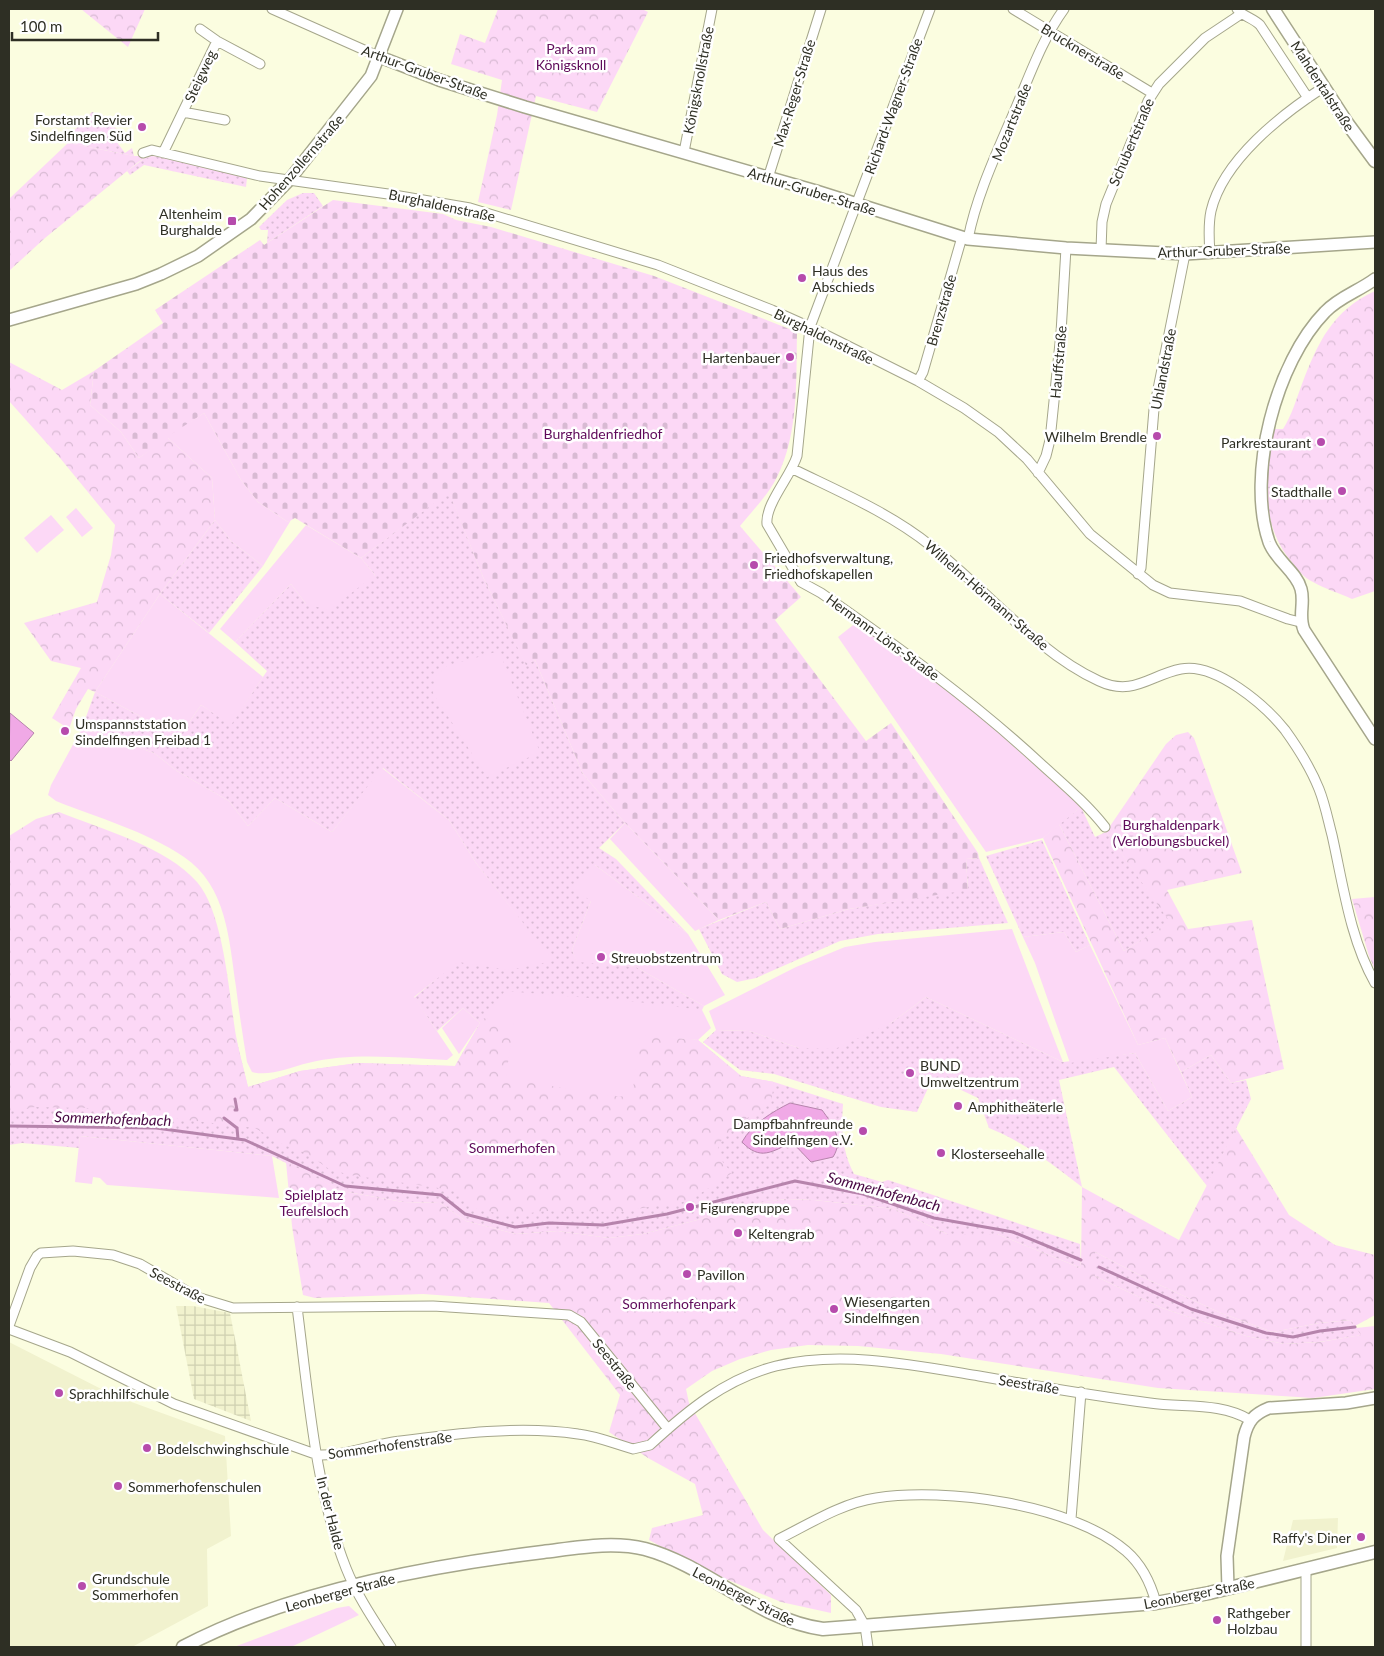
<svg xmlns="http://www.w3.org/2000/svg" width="1384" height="1656" viewBox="0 0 1384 1656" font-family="Lato,sans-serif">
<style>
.built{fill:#f1f2ce}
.industrial{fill:url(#industrial-grid)}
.grass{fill:url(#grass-dots);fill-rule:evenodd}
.forest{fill:url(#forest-crowns)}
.cemetery{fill:url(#cemetery-stones)}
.garden{fill:#fcd8f6}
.water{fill:#f0a9e6;stroke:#b684ac}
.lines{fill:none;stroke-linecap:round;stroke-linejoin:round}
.stream{stroke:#b684ac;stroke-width:3}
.minor-casing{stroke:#a5a68b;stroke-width:11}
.tertiary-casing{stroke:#a5a68b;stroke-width:14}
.secondary-casing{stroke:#a5a68b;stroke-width:15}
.minor{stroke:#fff;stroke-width:9}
.tertiary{stroke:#fff;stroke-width:11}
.secondary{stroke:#fff;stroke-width:12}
.poi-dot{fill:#b64bac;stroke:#fff;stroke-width:2}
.labels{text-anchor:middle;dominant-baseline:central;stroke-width:5;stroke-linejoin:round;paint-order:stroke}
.park-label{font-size:14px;fill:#5f0a5a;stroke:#fff}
.street-label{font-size:14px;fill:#2e2f24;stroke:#fff}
.poi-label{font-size:14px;fill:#2e2f24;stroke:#fff;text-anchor:start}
.water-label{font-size:15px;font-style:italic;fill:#470742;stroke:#fff}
</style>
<defs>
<pattern id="industrial-grid" width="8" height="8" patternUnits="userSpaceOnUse" patternTransform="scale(1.25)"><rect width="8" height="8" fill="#f1f2ce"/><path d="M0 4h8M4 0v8" fill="none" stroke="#cfd0b1"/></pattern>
<pattern id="grass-dots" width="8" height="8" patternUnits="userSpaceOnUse" patternTransform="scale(1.25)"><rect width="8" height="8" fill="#fcd8f6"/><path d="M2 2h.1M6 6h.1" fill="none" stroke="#d8bad3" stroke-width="1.8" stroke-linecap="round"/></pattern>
<pattern id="forest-crowns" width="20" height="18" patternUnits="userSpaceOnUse" patternTransform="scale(1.25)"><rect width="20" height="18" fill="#fcd8f6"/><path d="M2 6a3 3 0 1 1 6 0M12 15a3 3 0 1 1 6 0" fill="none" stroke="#d8bad3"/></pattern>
<pattern id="cemetery-stones" width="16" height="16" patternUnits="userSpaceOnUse" patternTransform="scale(1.25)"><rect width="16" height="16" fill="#fcd8f6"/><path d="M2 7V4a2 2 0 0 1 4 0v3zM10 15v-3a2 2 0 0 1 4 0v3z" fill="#d8bad3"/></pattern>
</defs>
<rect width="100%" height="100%" fill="#fbfde0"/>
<path class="built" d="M 9,1342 L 115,1396 L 225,1436 L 231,1536 L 207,1549 L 208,1606 L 132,1647 L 11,1647 L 9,1644 Z
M 1338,1518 L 1337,1548 L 1283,1561 L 1293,1520 Z"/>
<path class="industrial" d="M 176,1306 L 193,1306 L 230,1313 L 251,1421 L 194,1399 Z"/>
<path class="grass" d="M 92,112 L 104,116 L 119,132 L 113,137 L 125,153 L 132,148 L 134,156 L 68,143 L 65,140 Z
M 158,156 L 247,178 L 246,187 L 144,165 L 130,175 L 127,171 L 145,158 Z
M 303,193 L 314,193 L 323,206 L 267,243 L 268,230 L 261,230 L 259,227 L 287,200 Z
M 449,491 L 483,577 L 526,664 L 535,660 L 583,774 L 625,823 L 599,848 L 616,859 L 688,934 L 595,865 L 591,901 L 572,950 L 577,961 L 636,967 L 704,1006 L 702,1010 L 484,1018 L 698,1040 L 741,1076 L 774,1082 L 843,1104 C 841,1129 842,1151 854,1174 L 882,1182 L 888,1180 L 1080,1244 L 1081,1268 L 997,1234 L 947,1234 L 894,1209 L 814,1200 L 786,1199 L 758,1203 L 729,1209 L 701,1219 L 643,1234 L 609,1238 L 558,1231 L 516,1234 L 466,1221 L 440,1203 L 403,1202 L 342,1191 L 272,1156 L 80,1136 L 79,1148 L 22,1143 L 9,1145 L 9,1023 L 236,1038 L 248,1087 L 300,1071 L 358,1063 L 455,1066 L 480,1023 L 463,1008 L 437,1031 L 414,998 L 457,961 L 552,961 L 476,863 L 449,820 L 383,768 L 332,832 L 275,798 L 248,826 L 229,801 L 177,771 L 154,753 L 82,728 L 95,692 L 179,737 L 201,705 L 231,724 L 267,671 L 235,642 L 291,584 L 306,604 L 375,575 L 361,558 ZM 792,1142 L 832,1157 L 811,1162 Z
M 215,520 L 231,541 L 263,566 L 209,633 L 160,594 Z
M 1081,807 L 1095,837 L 1106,832 L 1171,922 L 1124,951 L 1059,824 Z
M 1042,840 L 1090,945 L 1076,952 L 1064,932 L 1023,937 L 986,856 Z
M 979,858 L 1008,923 L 878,934 L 840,941 L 756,978 L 737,982 L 722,974 L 699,929 L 766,902 L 780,929 L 849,909 L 968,889 L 966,859 Z
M 926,997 L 1063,1062 L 1135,1053 L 1168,1111 L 1192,1097 L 1181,1072 L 1211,1055 L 1231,1083 L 1246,1080 L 1251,1099 L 1207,1186 L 1114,1067 L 1059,1080 L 1082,1187 C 1052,1164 1024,1142 989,1128 L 978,1098 L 959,1089 L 929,1086 L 917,1112 L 881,1107 L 774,1074 L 740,1070 L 703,1042 L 716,1030 L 749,1031 L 799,1048 L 891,1023 Z
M 1095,1252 L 1151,1281 L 1221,1313 L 1273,1332 L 1319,1323 L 1351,1320 L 1362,1335 L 1319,1342 L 1284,1344 L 1246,1336 L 1162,1308 L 1095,1276 Z"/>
<path class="forest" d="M 81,9 L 145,9 L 128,47 Z
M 498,9 L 642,9 L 648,12 L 597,112 L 536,96 L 511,210 L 478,202 L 497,115 L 502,80 L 451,64 L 460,34 L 485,43 Z
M 68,143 L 134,156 L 158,156 L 145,158 L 137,163 L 45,238 L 9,271 L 9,199 Z
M 1375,291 L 1375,591 L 1352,599 C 1339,593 1325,589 1313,582 C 1304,578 1297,569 1291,561 C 1259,522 1266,476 1272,429 L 1283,429 C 1292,415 1296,400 1302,384 C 1318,342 1333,310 1375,291 Z
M 9,362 L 62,390 L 94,371 L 90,405 L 121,432 L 139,458 L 167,437 L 212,478 L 215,520 L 160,594 L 95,692 L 88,689 L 76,709 L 69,729 L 52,718 L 81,668 L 51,661 L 24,623 L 97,602 L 111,555 L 115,525 L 60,458 L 9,401 Z
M 1188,732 L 1194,738 L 1242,873 L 1167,890 L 1188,929 L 1252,920 L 1284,1069 L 1231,1083 L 1211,1055 L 1181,1072 L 1165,1038 L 1138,1045 L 1043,838 L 1059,824 L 1124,951 L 1170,922 L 1106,832 L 1166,744 L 1176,735 Z
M 59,812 C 101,829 167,847 197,882 C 224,913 229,995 236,1036 C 239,1053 244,1070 248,1087 L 300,1071 L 358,1063 L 455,1066 L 483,1018 L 698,1040 L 741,1076 L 774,1082 L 771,1104 C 757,1112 714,1134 718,1154 C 720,1160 728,1168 732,1173 L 698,1195 L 676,1205 L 653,1206 L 622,1212 L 544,1211 L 510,1216 L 477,1209 L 452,1190 L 350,1175 L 329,1169 L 306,1153 L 284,1145 L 255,1128 L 85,1108 L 35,1107 L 9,1111 L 9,836 L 36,819 Z
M 1375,897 L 1375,970 L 1369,956 L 1352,899 Z
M 1236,1128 L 1289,1215 L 1335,1245 L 1375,1255 L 1375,1315 L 1355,1326 L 1351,1320 L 1319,1323 L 1273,1332 L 1221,1313 L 1151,1281 L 1095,1252 L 1095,1276 L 1162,1308 L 1246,1336 L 1284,1344 L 1320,1342 L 1361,1335 L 1356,1328 L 1375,1326 L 1375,1389 L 1313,1398 L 1158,1388 L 941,1354 L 858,1346 L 808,1345 L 771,1350 L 740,1359 L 712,1371 L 686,1389 L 689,1403 L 763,1530 L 831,1595 L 831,1613 L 781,1602 L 707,1571 L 649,1540 L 652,1528 L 703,1515 L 695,1484 L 648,1458 L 609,1432 L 620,1395 L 549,1303 L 423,1294 L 315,1298 L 303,1295 L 292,1226 L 286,1162 L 342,1191 L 403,1202 L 440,1203 L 466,1221 L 516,1234 L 558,1231 L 609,1238 L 643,1234 L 701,1219 L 729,1209 L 758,1203 L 786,1199 L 814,1200 L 894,1209 L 947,1234 L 997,1234 L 1081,1268 L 1082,1187 L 1179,1240 Z"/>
<path class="cemetery" d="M 333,200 L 443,214 L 456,220 L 491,227 L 654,276 L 797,332 C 796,380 799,433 777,477 C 769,494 752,511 740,526 L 801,597 L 775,620 L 866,741 L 891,723 L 978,853 L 979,858 L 966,859 L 968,890 L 849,909 L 780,929 L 766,902 L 719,920 L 625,823 L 583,774 L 535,660 L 526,665 L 483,577 L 449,492 L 361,558 L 295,518 L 288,522 L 258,502 L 241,480 L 204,413 L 139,458 L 121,432 L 90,405 L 94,371 L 163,323 L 155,310 L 260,240 L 264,245 Z"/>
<path class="garden" d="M 204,413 L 241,480 L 258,502 L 288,522 L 291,520 L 263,566 L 231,541 L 215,520 L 212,478 L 167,437 Z
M 76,508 L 93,528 L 82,537 L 66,517 Z
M 51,515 L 64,530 L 37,553 L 24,538 Z
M 306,525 L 361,558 L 375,575 L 329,610 L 306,604 L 291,584 L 235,642 L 220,629 Z
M 160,594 L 263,677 L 231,725 L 201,705 L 179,737 L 95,692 Z
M 857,622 L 949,688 L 1081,807 L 1043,838 L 986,852 L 838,637 Z
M 499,651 L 540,752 L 487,777 L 433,693 L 436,676 L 447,666 Z
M 82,728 L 154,753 L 177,771 L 229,801 L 248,826 L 275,798 L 332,832 L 382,768 L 449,820 L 476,863 L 553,961 L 509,970 L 458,962 L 414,997 L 453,1055 L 447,1060 C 401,1058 353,1052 308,1063 C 291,1067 269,1077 252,1072 L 247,1062 C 243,1037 239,1012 236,987 C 229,940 227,886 184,857 C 146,831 98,818 56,801 L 48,795 L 51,785 Z
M 625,823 L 719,920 L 695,931 L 610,839 Z
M 595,865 L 688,934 L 725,995 L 704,1006 L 636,967 L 577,962 L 572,950 L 591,901 L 572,888 Z
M 1012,929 L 1063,1062 L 926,997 L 891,1023 L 835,1049 L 799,1048 L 749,1031 L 716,1030 L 709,1011 L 796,967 L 845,947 L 875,942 Z
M 1064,932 L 1076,952 L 1090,945 L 1138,1045 L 1165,1038 L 1192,1097 L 1168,1111 L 1135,1053 L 1070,1063 L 1035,963 L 1023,937 Z
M 505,991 L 638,1002 L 702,1010 L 711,1028 L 698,1040 L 640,1035 L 632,1097 C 589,1095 548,1085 506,1076 L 514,1023 L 483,1018 Z
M 463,1008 L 480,1023 L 459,1054 L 442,1028 Z
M 80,1136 L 272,1156 L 279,1198 L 107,1185 L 100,1178 L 93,1177 L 92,1184 L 75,1182 Z
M 349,1606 L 359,1615 L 291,1647 L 234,1647 L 337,1608 Z"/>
<path class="water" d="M 10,713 L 34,733 L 11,761 L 9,759 Z
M 790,1103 L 822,1110 C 833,1125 844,1140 833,1157 L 811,1162 L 792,1142 C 772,1152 760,1161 742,1142 C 752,1124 772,1112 790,1103 Z"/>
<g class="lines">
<path class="stream" d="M 235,1110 L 237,1110 L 235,1099
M 224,1118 L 237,1128 L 238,1139
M 9,1126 L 156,1128 L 245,1140 L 345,1186 L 441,1195 L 465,1214 L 515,1227 L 549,1223 L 603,1225 L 667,1214 L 795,1181 L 863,1194 L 934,1218 L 1013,1232 L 1081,1260
M 1099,1267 L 1191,1309 L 1266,1333 L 1293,1337 L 1320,1331 L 1355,1327"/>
<g class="minor-casing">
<path id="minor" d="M 272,9 L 380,57
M 930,9 L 810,327 L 797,456 C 791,476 765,504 767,524 L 801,582 L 821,593 C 897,646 972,700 1040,763 C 1063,784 1086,803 1105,827
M 1013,9 L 1152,93
M 1237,9 C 1242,16 1253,18 1260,25 L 1308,98
M 200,29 L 217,41 L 260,64
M 183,112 L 225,120
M 684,152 L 712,9
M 143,153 L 152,150 L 260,176 L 388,194 L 470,208 L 658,265 L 772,310 L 810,327 L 918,381 L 964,408 L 998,432 L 1027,459 L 1090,534 L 1153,585 L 1170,593 L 1240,601 L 1288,619 L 1300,622
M 163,153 L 217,41
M 768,178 L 821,9
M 968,239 C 977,193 999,148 1017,105 C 1031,72 1043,38 1064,9
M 1101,250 L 1102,222 L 1106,204 L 1148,101 L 1159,84 L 1205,38 L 1241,14
M 1210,253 C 1209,240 1208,225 1211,211 C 1223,160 1282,114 1324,87
M 918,381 L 923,372 L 962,237
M 793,469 C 840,492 890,513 931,546 C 986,589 1036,652 1099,681 C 1133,697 1150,675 1181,669 C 1215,662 1265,705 1285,730 C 1298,748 1311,769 1319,789 C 1325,804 1328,820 1332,835 C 1343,884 1350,939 1375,983
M 1038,473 L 1046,456 L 1050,440 L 1061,333 L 1066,248
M 1138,574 L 1141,568 L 1154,409 L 1185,254
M 297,1307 C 308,1391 315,1490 346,1568 C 357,1596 375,1622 391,1647
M 9,1326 L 30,1268 L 37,1256 L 41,1253 L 73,1251 L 113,1255 L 140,1264 L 197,1297 L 233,1308 L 433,1306 L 569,1315 L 581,1322 L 668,1429
M 9,1329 L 70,1352 L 174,1404 L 318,1455 C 343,1456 368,1446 393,1442 C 453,1434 518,1425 578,1434 C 597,1436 615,1444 633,1449 L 650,1445 C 687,1411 725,1379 776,1366 C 842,1350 914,1365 979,1376 C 1036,1386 1093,1396 1150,1403 C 1184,1408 1220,1402 1250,1420
M 1071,1519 L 1081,1392
M 868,1647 L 865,1626 L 856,1610 L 779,1539 C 809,1524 842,1503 876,1498 C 945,1487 1072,1504 1126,1551 C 1141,1564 1151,1584 1156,1603
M 1306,1647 L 1306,1569"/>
</g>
<g class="tertiary-casing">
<path id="tertiary" d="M 380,57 L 439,80 L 525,107 L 816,191 L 968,239 L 1066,248 L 1185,254 L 1375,242
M 1375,279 C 1359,291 1339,297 1325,312 C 1276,362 1246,475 1269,542 C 1276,561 1296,571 1301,589 C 1305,603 1298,616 1304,630 L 1375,739
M 9,320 L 136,284 L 161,274 L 198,256 L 251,219 L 290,179 L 371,76 L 397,9
M 1228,1588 L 1227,1556 L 1244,1437 C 1248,1421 1254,1414 1269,1408 L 1346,1403 L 1375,1398"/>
</g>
<g class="secondary-casing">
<path id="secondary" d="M 1273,9 L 1347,123 L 1375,161
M 183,1647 C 287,1592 428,1566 543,1552 C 576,1548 612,1541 645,1549 C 708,1566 757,1620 823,1629 L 1156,1603 L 1209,1593 L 1375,1552"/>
</g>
<use href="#minor" class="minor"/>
<use href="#tertiary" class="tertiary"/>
<use href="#secondary" class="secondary"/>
</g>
<g class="poi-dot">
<circle cx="142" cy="127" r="5"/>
<rect x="227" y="216" width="10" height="10" rx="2.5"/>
<circle cx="802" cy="278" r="5"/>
<circle cx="790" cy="357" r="5"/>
<circle cx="1157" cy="436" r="5"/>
<circle cx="1321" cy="442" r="5"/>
<circle cx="1342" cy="491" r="5"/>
<circle cx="754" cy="565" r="5"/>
<circle cx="65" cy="731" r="5"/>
<circle cx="601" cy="957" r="5"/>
<circle cx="910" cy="1073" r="5"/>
<circle cx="958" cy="1106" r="5"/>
<circle cx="863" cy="1131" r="5"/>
<circle cx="941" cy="1153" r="5"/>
<circle cx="690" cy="1207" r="5"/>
<circle cx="738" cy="1233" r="5"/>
<circle cx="687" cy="1274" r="5"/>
<circle cx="834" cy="1309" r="5"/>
<circle cx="59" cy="1393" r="5"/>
<circle cx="147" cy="1448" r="5"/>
<circle cx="118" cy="1486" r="5"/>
<circle cx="1361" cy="1537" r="5"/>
<circle cx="82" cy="1586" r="5"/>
<circle cx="1217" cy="1620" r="5"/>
</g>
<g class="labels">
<g class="park-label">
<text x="571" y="48">Park am<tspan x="571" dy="16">Königsknoll</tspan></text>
<text x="603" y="433">Burghaldenfriedhof</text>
<text x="1171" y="824">Burghaldenpark<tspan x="1171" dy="16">(Verlobungsbuckel)</tspan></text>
<text x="512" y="1147">Sommerhofen</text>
<text x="314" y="1194">Spielplatz<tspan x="314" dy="16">Teufelsloch</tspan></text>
<text x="679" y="1303">Sommerhofenpark</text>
</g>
<g class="street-label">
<text transform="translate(1083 51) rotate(31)">Brucknerstraße</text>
<text transform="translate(425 72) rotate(20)">Arthur-Gruber-Straße</text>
<text transform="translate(200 76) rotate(-65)">Steigweg</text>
<text transform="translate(698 80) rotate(-79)">Königsknollstraße</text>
<text transform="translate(1323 86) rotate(57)">Mahdentalstraße</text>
<text transform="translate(794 93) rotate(-73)">Max-Reger-Straße</text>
<text transform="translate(893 106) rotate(-70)">Richard-Wagner-Straße</text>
<text transform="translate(1011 122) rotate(-68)">Mozartstraße</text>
<text transform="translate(1131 142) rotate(-67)">Schubertstraße</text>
<text transform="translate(301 162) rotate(-49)">Hohenzollernstraße</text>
<text transform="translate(812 191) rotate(17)">Arthur-Gruber-Straße</text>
<text transform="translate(442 205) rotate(12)">Burghaldenstraße</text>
<text transform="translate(1224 250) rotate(-2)">Arthur-Gruber-Straße</text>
<text transform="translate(941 310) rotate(-74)">Brenzstraße</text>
<text transform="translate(824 336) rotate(26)">Burghaldenstraße</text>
<text transform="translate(1058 362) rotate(-85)">Hauffstraße</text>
<text transform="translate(1163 369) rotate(-79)">Uhlandstraße</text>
<text transform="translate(987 595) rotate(41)">Wilhelm-Hörmann-Straße</text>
<text transform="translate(883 637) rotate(36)">Hermann-Löns-Straße</text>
<text transform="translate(178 1285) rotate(28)">Seestraße</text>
<text transform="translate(615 1364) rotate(51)">Seestraße</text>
<text transform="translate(1029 1384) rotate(9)">Seestraße</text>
<text transform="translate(390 1445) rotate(-8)">Sommerhofenstraße</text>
<text transform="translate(331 1513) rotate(76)">In der Halde</text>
<text transform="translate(340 1592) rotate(-15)">Leonberger Straße</text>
<text transform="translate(1199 1593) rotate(-11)">Leonberger Straße</text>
<text transform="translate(744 1596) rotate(27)">Leonberger Straße</text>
</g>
<g class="poi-label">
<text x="132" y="119" text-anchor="end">Forstamt Revier<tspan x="132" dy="16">Sindelfingen Süd</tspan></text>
<text x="222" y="213" text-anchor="end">Altenheim<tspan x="222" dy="16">Burghalde</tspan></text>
<text x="812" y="270">Haus des<tspan x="812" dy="16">Abschieds</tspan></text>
<text x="780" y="357" text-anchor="end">Hartenbauer</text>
<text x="1147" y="436" text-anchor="end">Wilhelm Brendle</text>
<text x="1311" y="442" text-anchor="end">Parkrestaurant</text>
<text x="1332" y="491" text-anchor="end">Stadthalle</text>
<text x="764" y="557">Friedhofsverwaltung,<tspan x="764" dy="16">Friedhofskapellen</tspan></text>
<text x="75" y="723">Umspannststation<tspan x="75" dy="16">Sindelfingen Freibad 1</tspan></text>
<text x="611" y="957">Streuobstzentrum</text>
<text x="920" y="1065">BUND<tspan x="920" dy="16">Umweltzentrum</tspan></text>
<text x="968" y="1106">Amphitheäterle</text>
<text x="853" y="1123" text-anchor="end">Dampfbahnfreunde<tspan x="853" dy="16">Sindelfingen e.V.</tspan></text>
<text x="951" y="1153">Klosterseehalle</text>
<text x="700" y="1207">Figurengruppe</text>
<text x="748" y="1233">Keltengrab</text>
<text x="697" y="1274">Pavillon</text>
<text x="844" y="1301">Wiesengarten<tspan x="844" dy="16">Sindelfingen</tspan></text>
<text x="69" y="1393">Sprachhilfschule</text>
<text x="157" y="1448">Bodelschwinghschule</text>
<text x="128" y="1486">Sommerhofenschulen</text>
<text x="1351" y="1537" text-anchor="end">Raffy's Diner</text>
<text x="92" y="1578">Grundschule<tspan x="92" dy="16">Sommerhofen</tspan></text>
<text x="1227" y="1612">Rathgeber<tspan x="1227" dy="16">Holzbau</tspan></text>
</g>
<g class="water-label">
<text transform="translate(113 1118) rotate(2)">Sommerhofenbach</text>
<text transform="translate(884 1191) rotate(15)">Sommerhofenbach</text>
</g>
</g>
<rect width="1384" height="1656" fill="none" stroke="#2e2f24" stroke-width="20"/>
<path d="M12 32v8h146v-8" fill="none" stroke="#2e2f24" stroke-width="2.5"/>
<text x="20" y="32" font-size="15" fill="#2e2f24" stroke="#ffffff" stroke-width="4" paint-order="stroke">100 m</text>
</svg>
